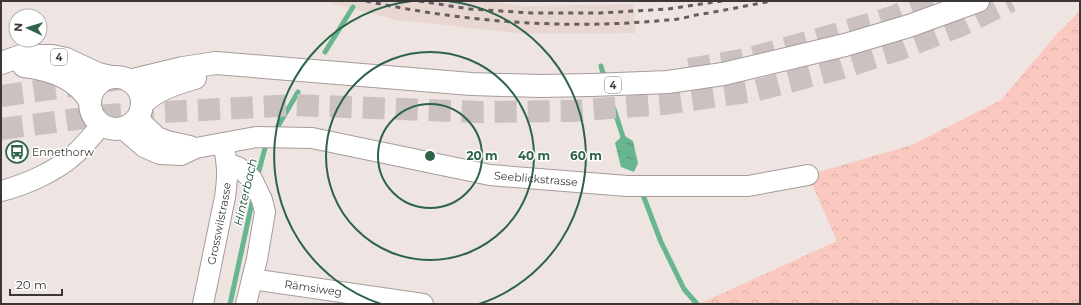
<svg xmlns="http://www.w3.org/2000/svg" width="1081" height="305" viewBox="0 0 1081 305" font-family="Montserrat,sans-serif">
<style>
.built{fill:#e8d6d3}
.forest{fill:url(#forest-crowns)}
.water{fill:url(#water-ripples)}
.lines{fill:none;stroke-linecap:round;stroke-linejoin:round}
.stream{stroke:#68b690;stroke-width:5}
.motorway-tunnel{stroke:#cac1c0;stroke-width:22;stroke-dasharray:22 11;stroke-linecap:butt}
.minor-casing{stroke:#a59c9a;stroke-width:22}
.primary-casing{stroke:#a59c9a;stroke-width:24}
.minor{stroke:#fff;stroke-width:20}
.primary{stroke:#fff;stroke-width:22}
.rail{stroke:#645f5e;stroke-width:3;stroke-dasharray:5 5;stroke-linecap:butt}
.ring{fill:none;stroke:#2d634a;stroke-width:2}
.labels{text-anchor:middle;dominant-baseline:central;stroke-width:3;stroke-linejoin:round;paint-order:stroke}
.shield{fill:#fff;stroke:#767372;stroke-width:1}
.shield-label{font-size:10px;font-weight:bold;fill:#3b3736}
.poi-label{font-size:11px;fill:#3b3736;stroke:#fff;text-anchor:start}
.street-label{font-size:11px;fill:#3b3736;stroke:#fff}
.water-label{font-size:12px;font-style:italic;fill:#0e4c33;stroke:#fff}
.centre{fill:#2d634a;stroke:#fff;stroke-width:2}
.ring-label{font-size:12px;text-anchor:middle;font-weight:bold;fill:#2d634a;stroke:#fff;stroke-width:3;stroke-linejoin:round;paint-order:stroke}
</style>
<defs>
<pattern id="forest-crowns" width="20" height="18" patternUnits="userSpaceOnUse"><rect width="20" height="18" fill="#fbc8c0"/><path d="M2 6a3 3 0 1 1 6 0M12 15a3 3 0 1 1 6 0" fill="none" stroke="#d8aca6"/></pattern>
<pattern id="water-ripples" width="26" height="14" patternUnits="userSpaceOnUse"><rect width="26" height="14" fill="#68b690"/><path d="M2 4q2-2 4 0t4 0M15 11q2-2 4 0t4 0" fill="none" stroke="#579576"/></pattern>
</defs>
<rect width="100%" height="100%" fill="#eee4e2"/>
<path class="built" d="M 323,1 L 485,1 L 526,6 L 633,4 L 636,33 L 526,34 L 397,20 Z"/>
<path class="forest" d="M 1080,11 L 1080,304 L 699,304 L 837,241 L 808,175 L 912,145 L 1001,100 L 1057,34 Z"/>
<path class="water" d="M 623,135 L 633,141 L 638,163 L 634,172 L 621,167 L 615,143 Z"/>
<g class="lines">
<path class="stream" d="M 325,52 L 353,7
M 601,66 L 603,73
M 614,109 L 624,140
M 274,133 L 298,92
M 257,178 L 265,148 L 269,142
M 643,195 L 661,242 L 684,289 L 697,304
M 230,304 L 253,198"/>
<path class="motorway-tunnel" d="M 689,69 L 747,59 L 836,34 L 892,17 L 932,1
M 1,96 L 122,79
M 1,129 L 107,115 L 295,105 L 479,112 L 571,111 L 664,104 L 754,91 L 842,68 L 901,49 L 960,26 L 1011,1"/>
<g class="minor-casing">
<g id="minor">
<path d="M 137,118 L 157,137 L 167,141 L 190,146"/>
<path id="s1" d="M 122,128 L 144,147 L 160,154 L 181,155 L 196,148 L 256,137 L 312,138 L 490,175 L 627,186 L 748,186 L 808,175"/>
<path d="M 228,164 L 238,167 L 252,179 L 262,200 L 265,212 L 257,259 L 246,304"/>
<path d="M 1,191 C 25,185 57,171 75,154 C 85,145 93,134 102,125"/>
<path id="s2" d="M 252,279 L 423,304"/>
<path id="s3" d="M 203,304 L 225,197 C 228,176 228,165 223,143"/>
</g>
</g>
<g class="primary-casing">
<path id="primary" d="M 1,63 L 21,56 L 52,56 L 66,59 L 98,74 L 111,77
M 24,66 C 50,69 76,77 90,101
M90 103a26 26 0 1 1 52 0a26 26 0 1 1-52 0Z
M 129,81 L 183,68 L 216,63 L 471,84 L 540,86 L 592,85 L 668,82 L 723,74 L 845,45 L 909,26 L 978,1
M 142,104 C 155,90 176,83 195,78"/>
</g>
<use href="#minor" class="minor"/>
<use href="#primary" class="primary"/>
<path class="rail" d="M 366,1 C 465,22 566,30 667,20 C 677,20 687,17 696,15 C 721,11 746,6 771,1
M 419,1 L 470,9 L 531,13 L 600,13 L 668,9 L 722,1"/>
</g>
<g class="ring">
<circle cx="430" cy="156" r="52"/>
<circle cx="430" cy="156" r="104"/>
<path d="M381 304A156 156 0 0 1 412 1M448 1A156 156 0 0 1 479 304"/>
</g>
<defs>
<g id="bus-ring" transform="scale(1.15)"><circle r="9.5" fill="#fff" stroke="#2d634a" stroke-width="1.5"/><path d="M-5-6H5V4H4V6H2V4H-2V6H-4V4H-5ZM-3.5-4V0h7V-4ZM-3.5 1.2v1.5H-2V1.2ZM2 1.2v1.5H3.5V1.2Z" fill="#2d634a"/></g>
</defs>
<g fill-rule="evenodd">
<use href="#bus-ring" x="17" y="152"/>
</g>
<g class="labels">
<g class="shield">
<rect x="51" y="49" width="16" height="16" rx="3"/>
<rect x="605" y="77" width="16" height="16" rx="3"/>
</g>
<g class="shield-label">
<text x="59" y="57">4</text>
<text x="613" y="85">4</text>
</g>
<g class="poi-label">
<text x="32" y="152">Ennethorw</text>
</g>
<g class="street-label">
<text stroke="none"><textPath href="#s1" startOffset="429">Seeblickstrasse</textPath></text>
<text stroke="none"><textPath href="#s3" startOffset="82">Grosswilstrasse</textPath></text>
<text stroke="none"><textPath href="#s2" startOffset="62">Rämsiweg</textPath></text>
</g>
<g class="water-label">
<text transform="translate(245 192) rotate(-77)">Hinterbach</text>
</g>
</g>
<circle cx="430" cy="156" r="6" class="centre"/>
<g class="ring-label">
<text x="482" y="160">20 m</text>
<text x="534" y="160">40 m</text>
<text x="586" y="160">60 m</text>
</g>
<rect width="1081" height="305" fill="none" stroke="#3b3736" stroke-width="4"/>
<g transform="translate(28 28) rotate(274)"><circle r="19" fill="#ffffff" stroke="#b1afaf"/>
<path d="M0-3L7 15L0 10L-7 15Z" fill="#2d634a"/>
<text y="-6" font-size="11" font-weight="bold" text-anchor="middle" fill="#3b3736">N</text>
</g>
<path d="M10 289v6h52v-6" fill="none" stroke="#3b3736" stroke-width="2"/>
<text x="16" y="289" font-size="12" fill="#3b3736" stroke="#ffffff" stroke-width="3" paint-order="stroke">20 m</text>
</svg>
